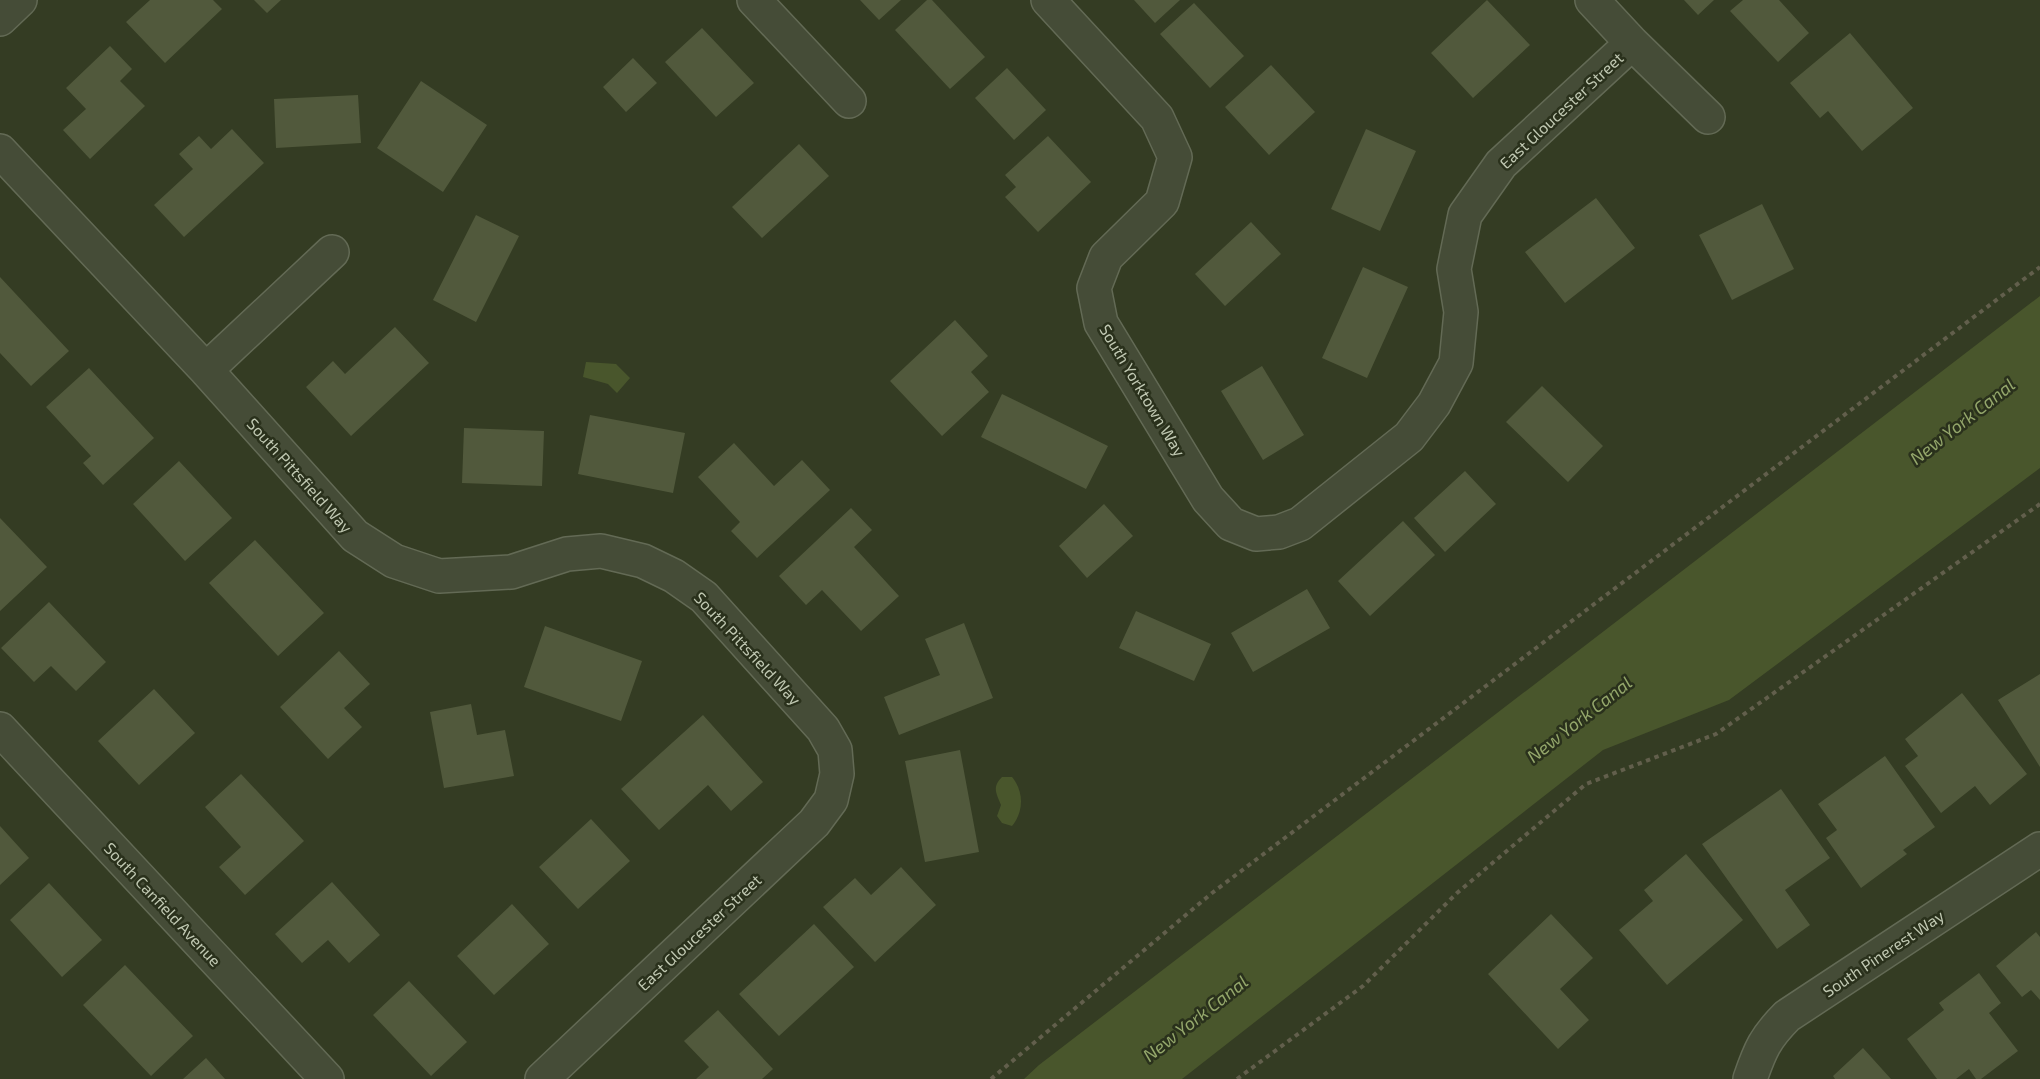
<svg xmlns="http://www.w3.org/2000/svg" width="2040" height="1079" viewBox="0 0 2040 1079" font-family="'Exo 2',sans-serif">
<style>
.water{fill:#49562c}
.building{fill:#51593c}
.lines{fill:none;stroke-linecap:round;stroke-linejoin:round}
.minor-casing{stroke:#636a55;stroke-width:36}
.tertiary-casing{stroke:#636a55;stroke-width:36}
.path{stroke:#625f4c;stroke-width:4;stroke-dasharray:4.5 4.5;stroke-linecap:butt}
.minor{stroke:#454c37;stroke-width:33}
.tertiary{stroke:#454c37;stroke-width:33}
.labels{text-anchor:middle;dominant-baseline:central;stroke-width:5;stroke-linejoin:round;paint-order:stroke}
.street-label{font-size:16px;fill:#c0c8b2;stroke:#2a311c}
.water-label{font-size:18px;font-style:italic;fill:#94a76b;stroke:#2a311c}
</style>
<rect width="100%" height="100%" fill="#343c23"/>
<path class="water" d="M 2040,296 L 2040,468 L 1729,700 L 1603,750 L 1182,1079 L 1024,1079 L 1039,1065 Z
M 586,362 L 616,364 L 630,378 L 617,393 L 608,384 L 583,377 Z
M 1002,777 L 1012,777 C 1024,791 1024,812 1012,826 L 1002,823 L 997,816 L 1001,805 C 996,793 992,787 1002,777 Z"/>
<path class="building" d="M 150,0 L 213,0 L 222,9 L 165,63 L 126,22 Z
M 254,0 L 281,0 L 267,13 Z
M 860,0 L 901,0 L 879,20 Z
M 927,0 L 932,0 L 985,57 L 950,89 L 895,30 Z
M 1134,0 L 1180,0 L 1155,23 Z
M 1487,0 L 1530,45 L 1473,98 L 1431,53 Z
M 1684,0 L 1714,0 L 1698,15 Z
M 1743,0 L 1779,0 L 1809,33 L 1778,62 L 1730,11 Z
M 1194,3 L 1244,56 L 1210,88 L 1160,34 Z
M 702,28 L 754,83 L 716,117 L 665,62 Z
M 1850,33 L 1913,108 L 1862,151 L 1828,111 L 1820,118 L 1790,83 Z
M 110,46 L 132,69 L 120,81 L 145,106 L 90,159 L 63,130 L 86,109 L 66,88 Z
M 633,58 L 657,83 L 626,112 L 603,87 Z
M 1271,65 L 1315,112 L 1269,155 L 1225,107 Z
M 1007,68 L 1046,110 L 1014,140 L 975,98 Z
M 421,81 L 487,125 L 443,192 L 377,148 Z
M 358,95 L 361,143 L 276,148 L 274,99 Z
M 232,129 L 264,163 L 184,237 L 154,205 L 193,169 L 179,154 L 199,136 L 211,149 Z
M 1366,129 L 1416,151 L 1380,231 L 1331,209 Z
M 1048,136 L 1091,182 L 1038,232 L 1005,197 L 1016,187 L 1005,175 Z
M 799,144 L 829,176 L 762,238 L 732,207 Z
M 1596,198 L 1635,248 L 1565,303 L 1525,252 Z
M 1762,204 L 1794,269 L 1732,300 L 1699,235 Z
M 476,215 L 519,236 L 476,322 L 433,300 Z
M 1251,222 L 1281,254 L 1225,306 L 1195,274 Z
M 1363,267 L 1408,287 L 1367,378 L 1322,358 Z
M 0,277 L 69,351 L 31,386 L 0,353 Z
M 955,320 L 988,356 L 971,372 L 989,392 L 942,436 L 890,381 Z
M 395,327 L 429,363 L 351,436 L 306,387 L 333,361 L 345,374 Z
M 1262,366 L 1304,435 L 1263,460 L 1221,391 Z
M 89,368 L 154,438 L 103,485 L 83,463 L 91,456 L 46,407 Z
M 1542,386 L 1603,446 L 1568,482 L 1506,422 Z
M 1002,394 L 1108,446 L 1086,489 L 981,437 Z
M 590,415 L 685,433 L 673,493 L 578,474 Z
M 464,428 L 544,431 L 542,486 L 462,483 Z
M 734,443 L 774,486 L 802,460 L 830,490 L 757,558 L 731,531 L 740,522 L 698,477 Z
M 179,461 L 232,518 L 185,561 L 133,504 Z
M 1465,471 L 1496,504 L 1445,552 L 1414,518 Z
M 1104,504 L 1133,536 L 1087,578 L 1059,546 Z
M 851,508 L 872,530 L 854,547 L 899,596 L 861,631 L 822,590 L 806,605 L 779,576 Z
M 0,518 L 47,567 L 0,611 Z
M 1403,521 L 1435,555 L 1370,616 L 1338,581 Z
M 255,540 L 324,613 L 278,656 L 209,583 Z
M 1307,589 L 1330,628 L 1253,672 L 1231,633 Z
M 49,602 L 106,662 L 76,691 L 51,666 L 34,682 L 1,648 Z
M 1136,611 L 1211,644 L 1194,681 L 1119,648 Z
M 964,623 L 993,698 L 899,735 L 884,697 L 940,675 L 925,639 Z
M 545,626 L 642,661 L 621,721 L 524,687 Z
M 339,651 L 370,684 L 344,708 L 362,727 L 328,759 L 280,707 Z
M 2040,674 L 2040,767 L 1998,700 Z
M 154,689 L 195,733 L 139,785 L 98,741 Z
M 1962,693 L 2027,774 L 1990,805 L 1975,786 L 1941,813 L 1905,766 L 1918,756 L 1905,739 Z
M 471,704 L 477,735 L 505,730 L 514,776 L 444,788 L 430,712 Z
M 703,715 L 763,782 L 731,811 L 708,785 L 659,830 L 621,789 Z
M 960,750 L 979,852 L 925,862 L 905,761 Z
M 1885,756 L 1935,827 L 1903,850 L 1907,854 L 1861,888 L 1826,838 L 1837,830 L 1818,804 Z
M 241,774 L 304,841 L 245,895 L 219,867 L 241,847 L 205,807 Z
M 1781,789 L 1830,858 L 1785,890 L 1810,925 L 1777,949 L 1702,844 Z
M 591,819 L 630,861 L 578,909 L 539,867 Z
M 0,826 L 29,858 L 0,885 Z
M 1686,854 L 1743,920 L 1667,985 L 1619,930 L 1653,901 L 1644,890 Z
M 901,867 L 936,905 L 875,962 L 823,907 L 855,878 L 871,895 Z
M 332,882 L 380,935 L 349,963 L 328,940 L 302,963 L 275,934 Z
M 49,883 L 102,940 L 62,977 L 10,920 Z
M 512,904 L 549,944 L 494,995 L 457,956 Z
M 1551,914 L 1593,958 L 1560,989 L 1589,1020 L 1558,1049 L 1488,974 Z
M 814,924 L 854,967 L 779,1036 L 739,994 Z
M 2036,932 L 2040,937 L 2040,1000 L 2031,990 L 2022,997 L 1996,966 Z
M 125,965 L 193,1036 L 151,1076 L 83,1005 Z
M 1979,973 L 2001,1003 L 1989,1013 L 2018,1051 L 1981,1079 L 1976,1079 L 1969,1069 L 1956,1079 L 1937,1079 L 1907,1039 L 1944,1010 L 1939,1003 Z
M 409,981 L 467,1042 L 431,1076 L 373,1015 Z
M 718,1010 L 773,1069 L 762,1079 L 696,1079 L 709,1067 L 684,1041 Z
M 1863,1048 L 1891,1079 L 1835,1079 L 1833,1076 Z
M 206,1058 L 225,1079 L 183,1079 Z"/>
<g class="lines">
<g class="minor-casing">
<path id="minor" d="M 754,0 L 849,101
M 1048,0 L 1157,118 L 1175,157 L 1162,202 L 1106,257 L 1094,288 L 1101,323 L 1208,499 L 1231,524 L 1256,534 L 1279,532 L 1300,524 L 1409,437 L 1434,404 L 1456,363 L 1461,312 L 1454,269 L 1465,215 L 1501,164 L 1632,43
M 1592,0 L 1632,43 L 1708,117
M 0,151 L 206,370 L 355,536 L 394,561 L 439,576 L 511,572 L 567,554 L 601,551 L 643,561 L 674,576 L 704,597 L 823,729 L 835,750 L 837,774 L 831,800 L 814,823 L 542,1079
M 206,370 L 332,252
M 0,729 L 327,1079
M 1750,1079 C 1760,1050 1765,1038 1787,1016 L 2040,849"/>
</g>
<g class="tertiary-casing">
<path id="tertiary" d="M 0,19 L 20,0"/>
</g>
<path class="path" d="M 991,1079 L 1212,893 L 2040,267
M 1237,1079 L 1363,986 L 1457,893 L 1586,784 L 1716,734 L 2040,504"/>
<use href="#minor" class="minor"/>
<use href="#tertiary" class="tertiary"/>
</g>
<g class="labels">
<g class="street-label">
<text transform="translate(1561 110) rotate(-43)">East Gloucester Street</text>
<text transform="translate(1143 390) rotate(59)">South Yorktown Way</text>
<text transform="translate(300 475) rotate(48)">South Pittsfield Way</text>
<text transform="translate(748 648) rotate(47)">South Pittsfield Way</text>
<text transform="translate(163 904) rotate(47)">South Canfield Avenue</text>
<text transform="translate(699 932) rotate(-43)">East Gloucester Street</text>
<text transform="translate(1883 953) rotate(-34)">South Pinerest Way</text>
</g>
<g class="water-label">
<text transform="translate(1962 421) rotate(-38)">New York Canal</text>
<text transform="translate(1579 719) rotate(-38)">New York Canal</text>
<text transform="translate(1195 1018) rotate(-38)">New York Canal</text>
</g>
</g>
</svg>
